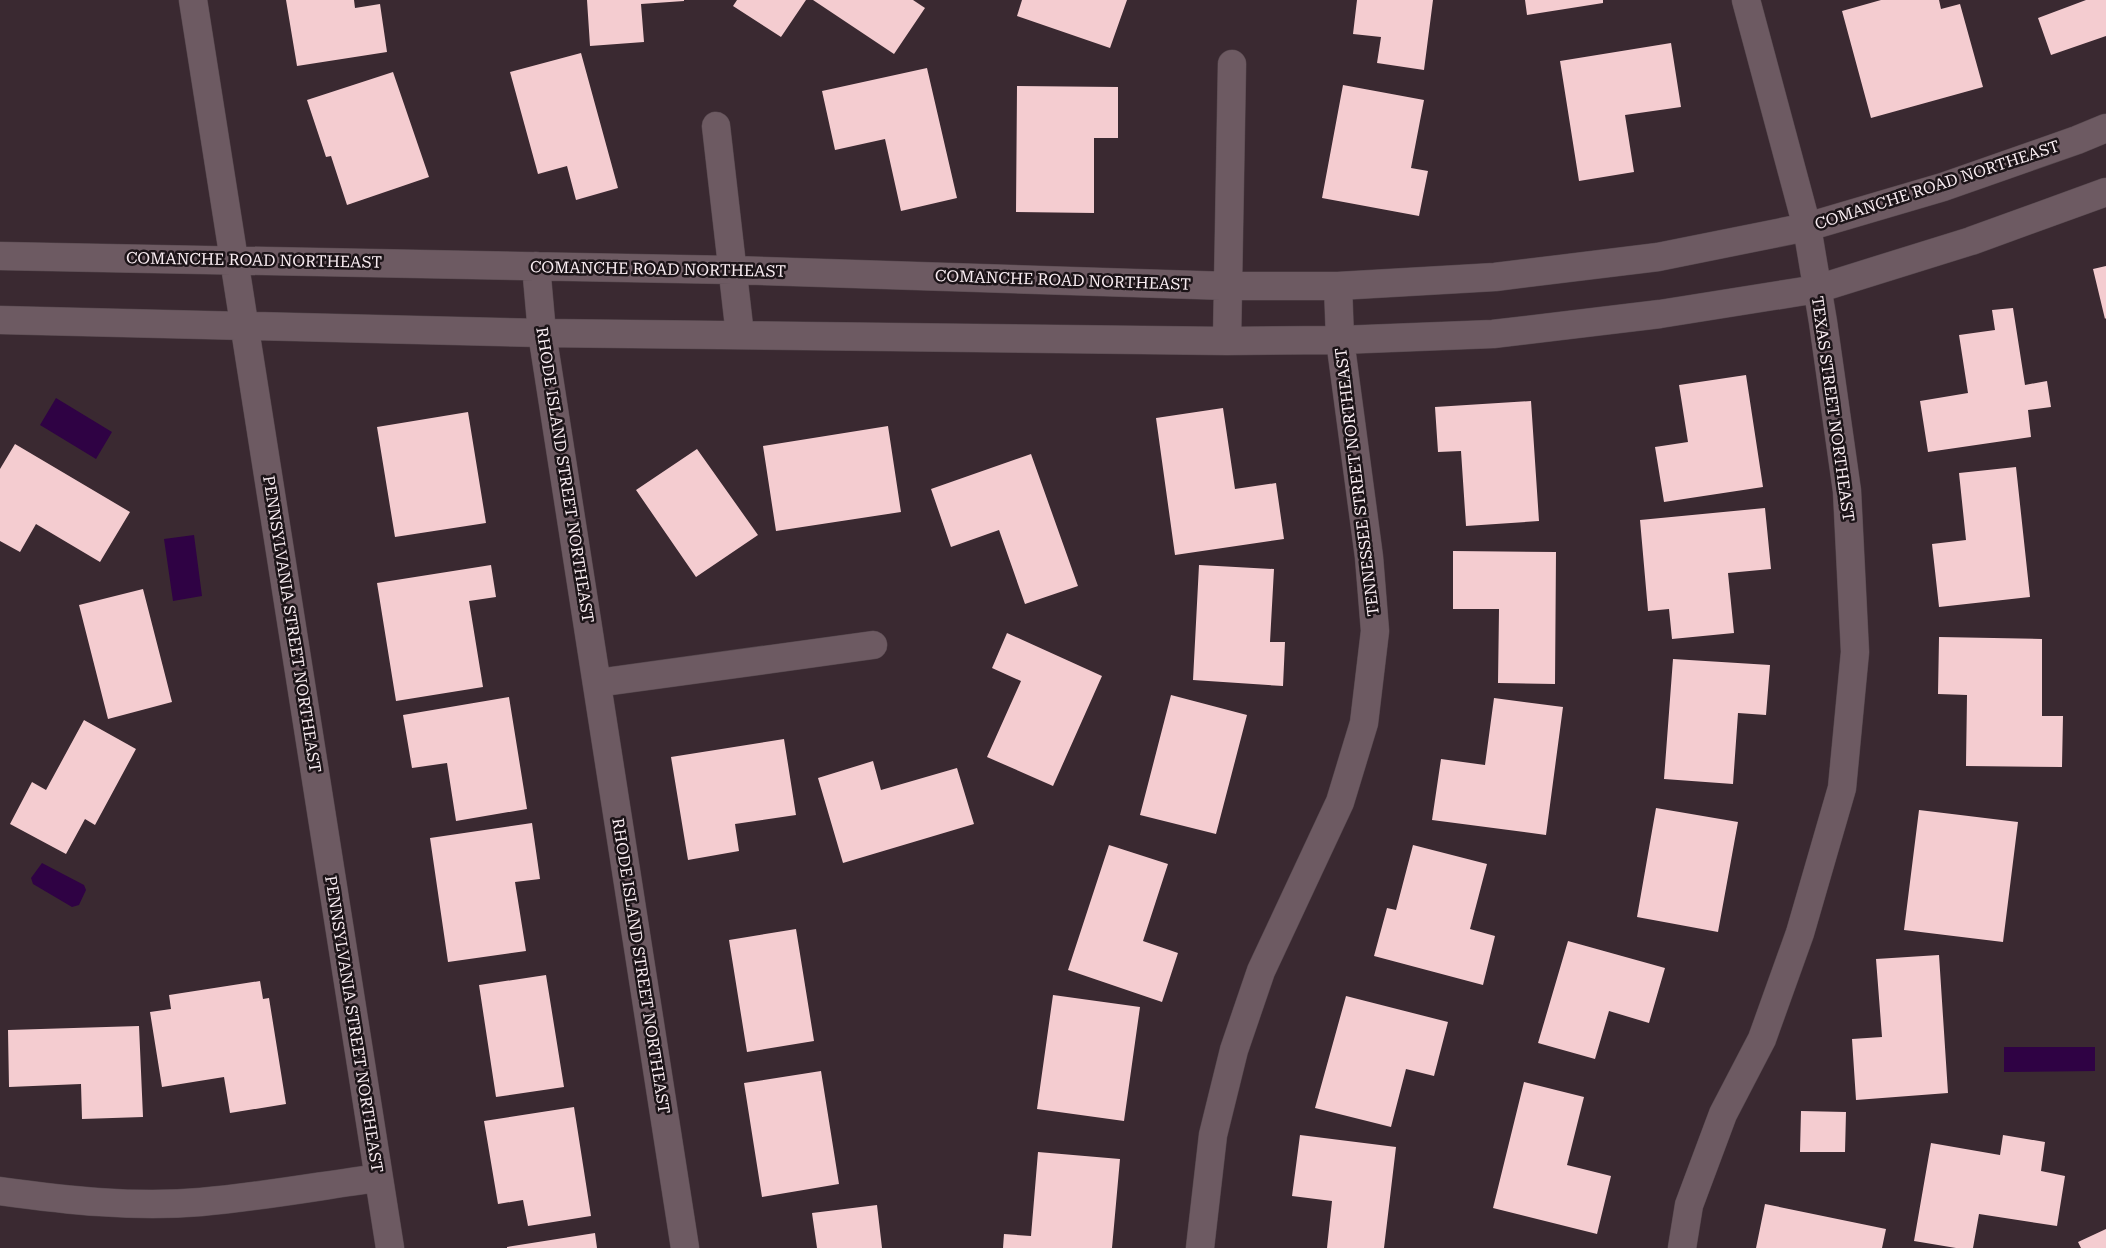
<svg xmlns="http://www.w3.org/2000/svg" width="2106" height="1248" viewBox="0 0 2106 1248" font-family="'Roboto Serif',serif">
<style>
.water{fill:#2f0244}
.building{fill:#f4ccd0}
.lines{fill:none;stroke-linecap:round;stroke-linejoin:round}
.minor-casing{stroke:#55474d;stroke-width:29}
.minor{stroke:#6d5a62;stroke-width:28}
.labels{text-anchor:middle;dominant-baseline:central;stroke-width:5;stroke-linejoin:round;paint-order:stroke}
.street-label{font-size:16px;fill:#faeef3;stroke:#1c1418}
</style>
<rect width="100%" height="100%" fill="#3a2931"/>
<path class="water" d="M 56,398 L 112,432 L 96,459 L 40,425 Z
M 194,535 L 202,596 L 173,601 L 164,539 Z
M 42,863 L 84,885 L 86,890 L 79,905 L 72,907 L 33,884 L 31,878 Z
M 2004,1047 L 2095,1047 L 2095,1071 L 2004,1072 Z"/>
<path class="building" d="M 286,0 L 354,0 L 355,8 L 380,4 L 387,52 L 297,66 Z
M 587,0 L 684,0 L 684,1 L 641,4 L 644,42 L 590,46 Z
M 737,0 L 806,0 L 781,37 L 733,6 Z
M 813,0 L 913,0 L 925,8 L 894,54 Z
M 1022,0 L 1127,0 L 1110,48 L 1017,16 Z
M 1357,0 L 1433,0 L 1424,70 L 1377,63 L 1381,37 L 1353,34 Z
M 1525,0 L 1603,0 L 1603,3 L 1527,15 Z
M 1881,0 L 1939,0 L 1941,9 L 1960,4 L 1983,87 L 1871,118 L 1842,11 Z
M 2086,0 L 2106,0 L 2106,36 L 2051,55 L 2038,18 Z
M 1671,43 L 1681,107 L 1625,115 L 1634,172 L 1579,181 L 1560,61 Z
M 581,53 L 618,188 L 576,200 L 567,166 L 538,174 L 510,72 Z
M 927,68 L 957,198 L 901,211 L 885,139 L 835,150 L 822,91 Z
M 393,72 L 429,177 L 347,205 L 331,156 L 326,157 L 307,100 Z
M 1343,85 L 1424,100 L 1411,168 L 1428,171 L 1419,216 L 1322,198 Z
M 1017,86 L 1118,87 L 1118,138 L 1094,138 L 1094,213 L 1016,212 Z
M 2106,266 L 2106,318 L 2105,319 L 2093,269 Z
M 2013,308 L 2025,385 L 2047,381 L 2051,407 L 2028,410 L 2031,437 L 1928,452 L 1920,401 L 1968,393 L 1959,335 L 1995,330 L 1992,310 Z
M 1746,375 L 1763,487 L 1664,502 L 1655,447 L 1688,442 L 1679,385 Z
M 1531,401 L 1539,521 L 1466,526 L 1461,451 L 1438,452 L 1435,407 Z
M 1223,408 L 1235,489 L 1276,483 L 1284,539 L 1175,555 L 1156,418 Z
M 468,412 L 486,523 L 395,537 L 377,427 Z
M 888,426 L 901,512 L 776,531 L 763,446 Z
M 15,444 L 130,512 L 100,562 L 36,524 L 20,552 L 0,541 L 0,469 Z
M 697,449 L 758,535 L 696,577 L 636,490 Z
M 1031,454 L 1078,586 L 1025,604 L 999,530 L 951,547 L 931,489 Z
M 2016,467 L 2030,597 L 1939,607 L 1932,544 L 1966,540 L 1959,473 Z
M 1765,508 L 1771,569 L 1728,573 L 1734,633 L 1672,639 L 1669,609 L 1648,611 L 1640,520 Z
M 1453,551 L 1556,552 L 1555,684 L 1498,683 L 1499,609 L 1453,609 Z
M 491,565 L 496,597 L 469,601 L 483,687 L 396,701 L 377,583 Z
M 1199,565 L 1274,569 L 1270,642 L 1285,642 L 1283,686 L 1193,680 Z
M 143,589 L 172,702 L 108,719 L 79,605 Z
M 1007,633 L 1102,676 L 1053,786 L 987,757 L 1021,681 L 992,668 Z
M 1939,637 L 2042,639 L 2042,716 L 2063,716 L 2062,767 L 1966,766 L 1967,695 L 1938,694 Z
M 1673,659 L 1770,665 L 1766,715 L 1738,713 L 1733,784 L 1664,779 Z
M 1171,695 L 1247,715 L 1216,834 L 1140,815 Z
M 509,697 L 527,809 L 456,821 L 447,763 L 412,768 L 403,715 Z
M 1494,698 L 1563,707 L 1546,835 L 1432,820 L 1441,759 L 1485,765 Z
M 84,720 L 136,749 L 95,825 L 85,819 L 66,854 L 10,824 L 32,782 L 46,790 Z
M 784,739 L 796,815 L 735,824 L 739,851 L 688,860 L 671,757 Z
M 873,761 L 881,790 L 957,768 L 974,824 L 843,863 L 818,778 Z
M 1656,808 L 1738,822 L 1718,932 L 1637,917 Z
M 1919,810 L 2018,822 L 2003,942 L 1904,930 Z
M 532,823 L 540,879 L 515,882 L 526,951 L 448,962 L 430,838 Z
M 1109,845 L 1168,864 L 1143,941 L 1178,953 L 1162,1002 L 1068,970 Z
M 1413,845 L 1487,864 L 1470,929 L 1495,936 L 1483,985 L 1374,956 L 1387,908 L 1396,910 Z
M 796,929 L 814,1041 L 747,1052 L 729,940 Z
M 1568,941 L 1665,968 L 1649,1023 L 1609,1011 L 1595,1059 L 1538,1043 Z
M 1939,955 L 1948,1093 L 1856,1100 L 1852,1039 L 1882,1037 L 1876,959 Z
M 546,975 L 564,1087 L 496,1097 L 479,985 Z
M 260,981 L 263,999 L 269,998 L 286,1104 L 230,1113 L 224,1077 L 162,1087 L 150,1012 L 171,1009 L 169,995 Z
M 1053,995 L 1140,1007 L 1124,1121 L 1037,1109 Z
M 1346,996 L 1448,1022 L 1434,1076 L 1406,1069 L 1391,1127 L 1315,1108 Z
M 139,1026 L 143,1117 L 82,1119 L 81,1084 L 9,1087 L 8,1030 Z
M 821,1071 L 839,1184 L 762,1197 L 744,1083 Z
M 1524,1082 L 1584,1097 L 1567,1165 L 1611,1176 L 1597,1234 L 1493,1208 Z
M 574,1107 L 591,1216 L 528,1226 L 523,1200 L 498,1204 L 484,1121 Z
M 1801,1111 L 1846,1112 L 1845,1152 L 1800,1152 Z
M 1300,1135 L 1396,1147 L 1384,1248 L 1327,1248 L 1332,1201 L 1292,1196 Z
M 2003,1135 L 2045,1142 L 2041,1171 L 2065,1176 L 2057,1226 L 1979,1214 L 1973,1248 L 1956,1248 L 1914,1241 L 1931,1143 L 2000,1155 Z
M 1038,1152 L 1120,1159 L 1112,1248 L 1003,1248 L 1004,1234 L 1031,1236 Z
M 1765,1204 L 1886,1229 L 1882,1248 L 1756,1248 Z
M 877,1205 L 882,1248 L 817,1248 L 812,1213 Z
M 2106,1229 L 2106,1248 L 2081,1248 L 2078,1242 Z
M 595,1233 L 597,1248 L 507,1248 L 507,1247 Z"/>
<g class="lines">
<g class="minor-casing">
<path id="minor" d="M 193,0 L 390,1248
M 716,126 L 740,335
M 0,256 L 732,270 L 1228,286 L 1338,286 L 1495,277 L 1658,257 L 1807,227 L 1943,187 L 2077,140 L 2106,128
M 536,266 L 542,333 L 685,1248
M 0,320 L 542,333 L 1227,341 L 1340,340 L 1493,334 L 1660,314 L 1817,289 L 1971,241 L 2106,192
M 1227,341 L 1232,64
M 597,683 L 873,645
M 0,1191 C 66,1200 134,1208 201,1202 C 260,1197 319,1186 378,1178
M 1200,1248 L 1213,1135 L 1234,1050 L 1261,971 L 1340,802 L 1364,723 L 1375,631 L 1369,557 L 1340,340 L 1338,286
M 1682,1248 L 1689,1205 L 1723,1114 L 1762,1039 L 1800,933 L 1842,788 L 1855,652 L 1847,491 L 1823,322 L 1807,227 L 1746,0"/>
</g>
<use href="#minor" class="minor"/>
</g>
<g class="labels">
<g class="street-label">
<text transform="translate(1937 185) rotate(-18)">COMANCHE ROAD NORTHEAST</text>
<text transform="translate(254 260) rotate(1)">COMANCHE ROAD NORTHEAST</text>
<text transform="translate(658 269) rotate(1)">COMANCHE ROAD NORTHEAST</text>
<text transform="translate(1063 280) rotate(2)">COMANCHE ROAD NORTHEAST</text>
<text transform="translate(1833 409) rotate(82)">TEXAS STREET NORTHEAST</text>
<text transform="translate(565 475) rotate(81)">RHODE ISLAND STREET NORTHEAST</text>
<text transform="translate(1357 482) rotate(-97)">TENNESSEE STREET NORTHEAST</text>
<text transform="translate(292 624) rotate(81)">PENNSYLVANIA STREET NORTHEAST</text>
<text transform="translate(641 966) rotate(81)">RHODE ISLAND STREET NORTHEAST</text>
<text transform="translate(354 1024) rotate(81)">PENNSYLVANIA STREET NORTHEAST</text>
</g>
</g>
</svg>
